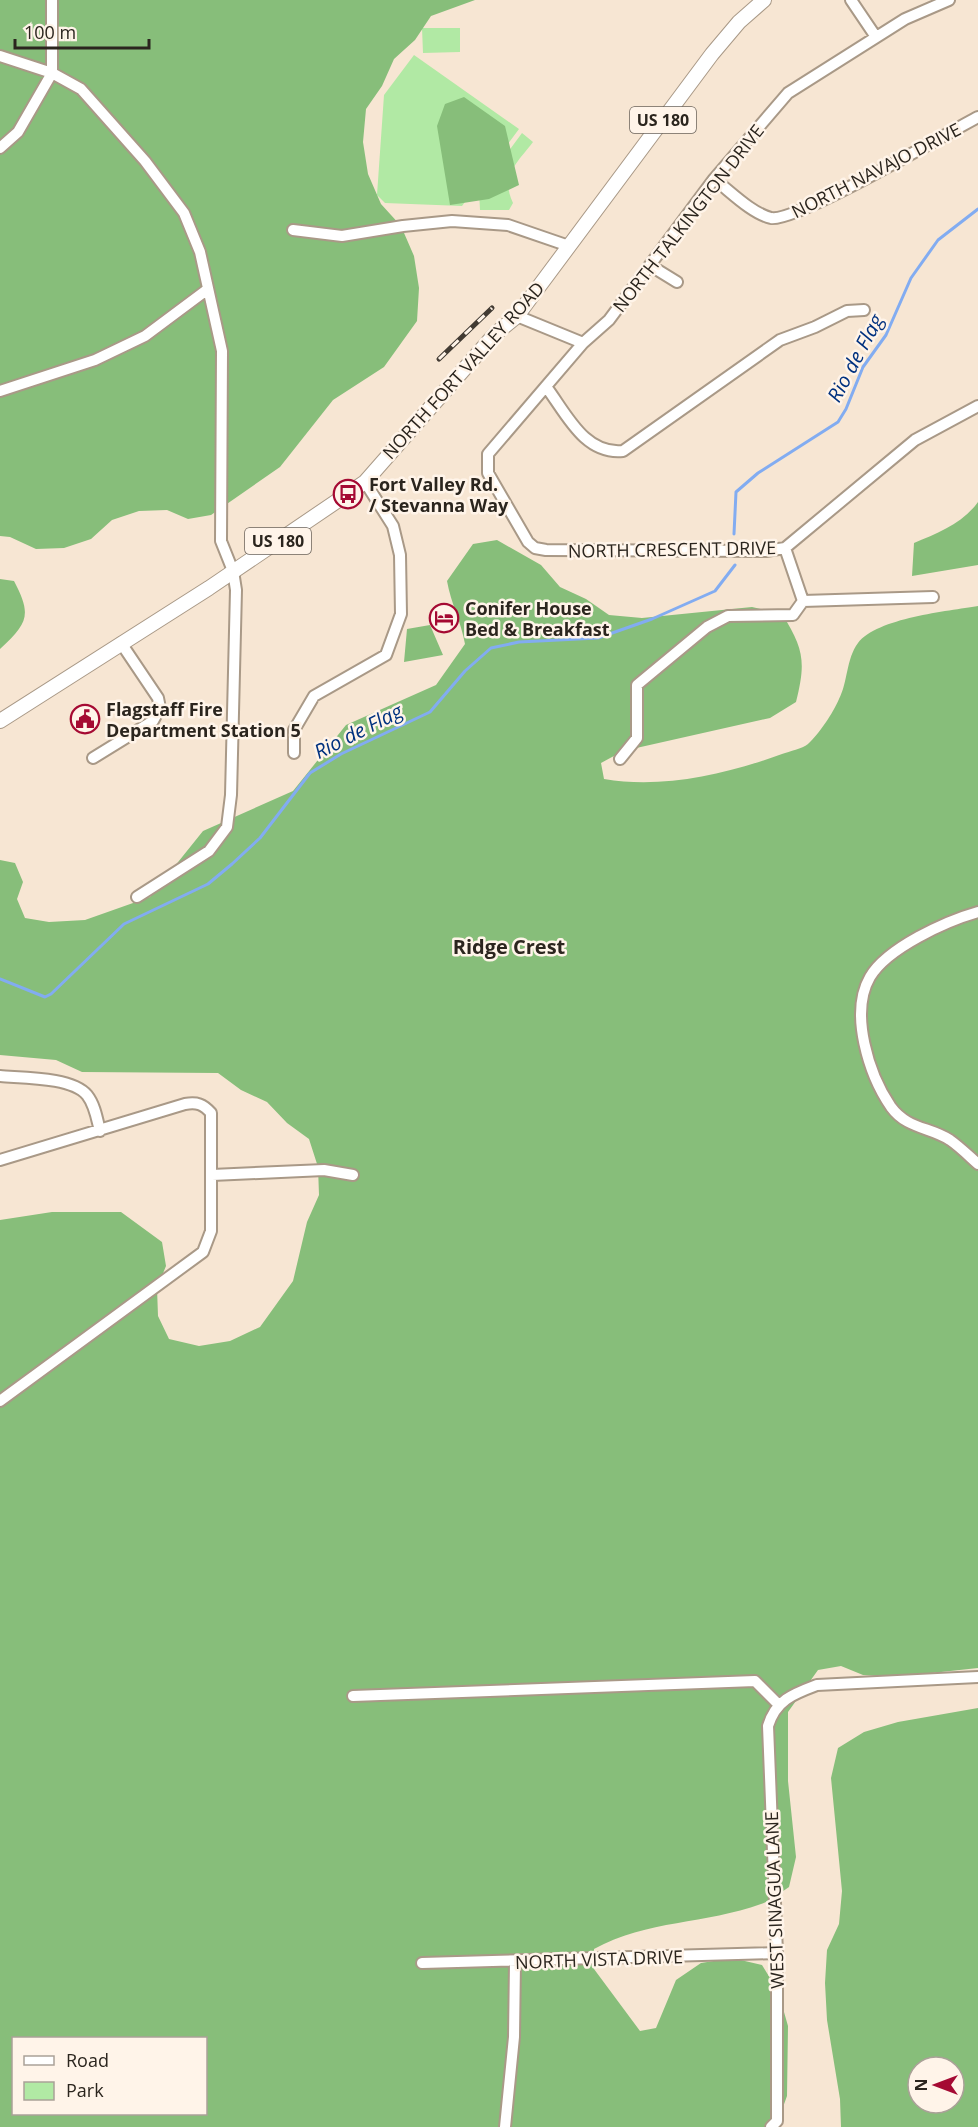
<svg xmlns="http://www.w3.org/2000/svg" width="978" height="2127" viewBox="0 0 978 2127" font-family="'Open Sans',sans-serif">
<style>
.green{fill:#b1e9a4}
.forest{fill:#87be7a;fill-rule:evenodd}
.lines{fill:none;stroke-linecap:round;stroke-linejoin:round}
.stream{stroke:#82acf1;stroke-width:3}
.minor-casing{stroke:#a99987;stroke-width:14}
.major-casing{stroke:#a99987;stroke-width:16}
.minor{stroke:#fff;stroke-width:10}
.major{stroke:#fff;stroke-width:14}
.rail-casing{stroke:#423b33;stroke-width:5}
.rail{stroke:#fff4e9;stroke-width:3;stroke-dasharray:9;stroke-linecap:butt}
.labels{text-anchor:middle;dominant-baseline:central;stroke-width:5;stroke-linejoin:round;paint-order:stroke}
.shield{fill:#fff4e9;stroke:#6b635b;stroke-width:1.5}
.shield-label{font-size:16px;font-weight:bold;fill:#2b251e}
.street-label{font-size:18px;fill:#2b251e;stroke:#fff4e9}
.poi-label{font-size:18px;font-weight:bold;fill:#2b251e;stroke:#fff4e9;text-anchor:start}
.water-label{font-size:20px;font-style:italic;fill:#00317f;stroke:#fff4e9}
.neighbourhood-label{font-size:20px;font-weight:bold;fill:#2b251e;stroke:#fff4e9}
</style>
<rect width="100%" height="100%" fill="#f7e6d3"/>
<path class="green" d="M 422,28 L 460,28 L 460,52 L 423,53 Z
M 414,55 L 519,129 L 462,206 L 385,203 L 377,195 L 384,95 Z
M 522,133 L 533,142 C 517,163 500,176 513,203 L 509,210 L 480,210 L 479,191 Z"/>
<path class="forest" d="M 0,0 L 475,0 L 431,16 L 415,40 L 394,59 L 382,86 L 366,109 L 363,142 L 368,174 L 381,204 L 401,226 L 414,256 L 419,288 L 417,321 L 384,367 L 333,400 L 280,467 L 211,515 L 188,519 L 167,510 L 139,511 L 112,520 L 91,539 L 64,548 L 36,549 L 10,537 L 0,536 Z
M 464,97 L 505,126 L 519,185 L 489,199 L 450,205 L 437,126 L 445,104 Z
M 978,502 L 978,565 L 912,576 L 914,543 C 938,533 963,523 978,502 Z
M 497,540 L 541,565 L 560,587 L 586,599 L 609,615 L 642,618 L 752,607 L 782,614 C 804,649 806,662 796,702 L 770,718 L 623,751 L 601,763 L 604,779 C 663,789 727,774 782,754 C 790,751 802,749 808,744 C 819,734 833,713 839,699 C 848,682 846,659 858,643 C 877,618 948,611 978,606 L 978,1668 L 895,1677 L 863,1675 L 841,1666 L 818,1670 L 788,1712 L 788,1781 L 796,1857 L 789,1887 C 780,1893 771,1901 761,1904 C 706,1924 647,1920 594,1949 L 594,1969 L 640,2031 L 656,2028 L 676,1980 L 701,1963 L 732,1958 L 762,1965 L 778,1991 L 788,2026 L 787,2096 L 779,2118 L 780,2127 L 0,2127 L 0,1220 L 52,1212 L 121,1212 L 162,1242 L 166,1266 L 157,1288 L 158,1316 L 169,1339 L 199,1346 L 230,1341 L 260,1327 L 293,1281 L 307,1222 L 319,1195 L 318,1167 L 309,1139 L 287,1123 L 267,1102 L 241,1090 L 218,1073 L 82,1072 L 56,1060 L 0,1055 L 0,860 L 15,863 L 23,882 L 17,899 L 25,918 L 49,922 L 85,920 L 150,897 L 203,831 L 293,791 L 346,725 L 436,685 L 465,644 C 461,621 451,604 447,581 L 473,544 ZM 14,2038 L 206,2038 L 206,2114 L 14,2114 Z
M 0,579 L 14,581 C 32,615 28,623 0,649 Z
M 430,625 L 443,655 L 404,662 L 407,629 Z
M 978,1708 L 978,2127 L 841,2127 L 840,2099 L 827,2020 L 825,1983 L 827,1950 L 839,1924 L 842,1891 L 831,1778 L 838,1748 L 864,1732 L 898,1722 ZM 918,2067 L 954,2067 L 954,2103 L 918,2103 Z"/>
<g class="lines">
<path class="stream" d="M 734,534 L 736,492 L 758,473 L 838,422 L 846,409 L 863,367 L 886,335 L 911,278 L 938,240 L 978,209
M 0,979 L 45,997 L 51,994 L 124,924 L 208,884 L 232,864 L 260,838 L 310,773 L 341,754 L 430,712 L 465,671 L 491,648 L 519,642 L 598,638 L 652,619 L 715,591 L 735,565"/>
<g class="minor-casing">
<path id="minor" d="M 851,0 L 876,37
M 949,0 L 905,19 L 788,93 L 714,179 L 609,320 L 583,343 L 488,454 L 488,473 L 528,542 L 535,548 L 546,550 L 766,551 L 785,548 L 915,440 L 978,406
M 0,56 L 52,73 L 81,89 L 145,161 L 184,213 L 200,252 L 222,351 L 221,541 L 233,571 L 236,590 L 231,795 L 227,827 L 209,851 L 137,897
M 0,148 L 18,132 L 52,73 L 52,0
M 714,179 C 730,191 751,213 771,218 C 795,223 947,133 978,117
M 293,230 L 342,236 L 403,226 L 452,221 L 508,225 L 569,246
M 651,266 L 677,282
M 517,316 L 583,343
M 547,388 C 567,415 585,455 623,451 L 780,340 L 815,327 L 847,311 L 864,310
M 0,391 L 95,360 L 145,336 L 208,289
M 803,601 L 933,597
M 294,753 L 294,730 L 314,696 L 386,655 L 401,614 L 400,555 L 393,526 L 365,482
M 93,758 L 153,721 L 160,708 L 158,698 L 121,643
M 620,759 L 637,738 L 637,685 L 707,627 L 728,616 L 793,615 L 803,601 L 785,548
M 978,912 C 946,921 887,948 870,977 C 849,1013 869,1075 891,1107 C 907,1129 930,1127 950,1140 C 960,1147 969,1156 978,1164
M 0,1076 C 23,1078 72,1077 87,1095 C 95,1105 97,1119 100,1131
M 0,1160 L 185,1104 C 197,1102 203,1104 211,1113 L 211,1231 L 203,1252 L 0,1401
M 212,1175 L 324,1170 L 353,1175
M 353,1696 L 755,1681 L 779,1705
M 422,1963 L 777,1953
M 505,2127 L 514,2037 L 515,1962
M 771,2127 L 777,2121 L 777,1953 L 768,1726 C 776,1700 793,1694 817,1685 L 978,1677"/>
</g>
<g class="major-casing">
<path id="major" d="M 0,721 L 209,588 L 365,482 L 495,334 L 517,316 L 712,54 L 739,22 L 764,0"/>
</g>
<use href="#minor" class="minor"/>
<use href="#major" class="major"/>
<g class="rail-casing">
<path id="rail" d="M 439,359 L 492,308"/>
</g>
<use href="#rail" class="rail"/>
</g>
<defs>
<g id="bus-ring" transform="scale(1.5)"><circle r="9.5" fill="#fff4e9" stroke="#a50a33" stroke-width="1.5"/><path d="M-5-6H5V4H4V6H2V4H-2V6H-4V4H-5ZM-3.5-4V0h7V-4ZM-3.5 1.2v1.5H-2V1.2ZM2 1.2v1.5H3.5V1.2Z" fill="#a50a33"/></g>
<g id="hotel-ring" transform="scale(1.5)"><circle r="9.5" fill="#fff4e9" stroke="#a50a33" stroke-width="1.5"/><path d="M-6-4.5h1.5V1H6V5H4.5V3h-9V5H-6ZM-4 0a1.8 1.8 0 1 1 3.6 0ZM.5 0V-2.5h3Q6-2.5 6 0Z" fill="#a50a33"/></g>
<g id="civic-ring" transform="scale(1.5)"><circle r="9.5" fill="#fff4e9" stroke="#a50a33" stroke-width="1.5"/><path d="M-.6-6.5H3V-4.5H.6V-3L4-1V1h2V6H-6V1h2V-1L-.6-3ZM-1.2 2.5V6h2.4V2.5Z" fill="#a50a33"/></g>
</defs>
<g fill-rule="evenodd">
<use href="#bus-ring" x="348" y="494"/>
<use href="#hotel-ring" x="444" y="618"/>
<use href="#civic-ring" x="85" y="719"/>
</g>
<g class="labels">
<g class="shield">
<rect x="630" y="107" width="66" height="26" rx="4.5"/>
<rect x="245" y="528" width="66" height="26" rx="4.5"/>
</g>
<g class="shield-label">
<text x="663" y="120">US 180</text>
<text x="278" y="541">US 180</text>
</g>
<g class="street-label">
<text transform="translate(876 170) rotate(-27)">NORTH NAVAJO DRIVE</text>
<text transform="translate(688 218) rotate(-52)">NORTH TALKINGTON DRIVE</text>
<text transform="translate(463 370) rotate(-48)">NORTH FORT VALLEY ROAD</text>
<text transform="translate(672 549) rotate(-1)">NORTH CRESCENT DRIVE</text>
<text transform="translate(774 1900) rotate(-92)">WEST SINAGUA LANE</text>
<text transform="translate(599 1959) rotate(-2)">NORTH VISTA DRIVE</text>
</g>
<g class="poi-label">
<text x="369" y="484">Fort Valley Rd.<tspan x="369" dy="21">/ Stevanna Way</tspan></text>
<text x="465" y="608">Conifer House<tspan x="465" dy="21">Bed &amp; Breakfast</tspan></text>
<text x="106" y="709">Flagstaff Fire<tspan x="106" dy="21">Department Station 5</tspan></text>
</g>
<g class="water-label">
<text transform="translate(855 358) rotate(-62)">Rio de Flag</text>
<text transform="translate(358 731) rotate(-27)">Rio de Flag</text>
</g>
<g class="neighbourhood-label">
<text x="509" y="946">Ridge Crest</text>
</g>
</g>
<rect x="12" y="2037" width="195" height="78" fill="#fff4e9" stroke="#aaa198" stroke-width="1.5"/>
<rect x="24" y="2056" width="30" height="9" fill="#ffffff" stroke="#aaa198" stroke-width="1.5"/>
<text x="66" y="2067" font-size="18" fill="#2b251e">Road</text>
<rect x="24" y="2082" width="30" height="18" fill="#b1e9a4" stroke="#aaa198" stroke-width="1.5"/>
<text x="66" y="2097" font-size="18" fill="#2b251e">Park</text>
<g transform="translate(936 2085) rotate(270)"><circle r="28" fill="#fff4e9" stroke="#aaa198" stroke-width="1.5"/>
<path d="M0-4.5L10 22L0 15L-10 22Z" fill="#a50a33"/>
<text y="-9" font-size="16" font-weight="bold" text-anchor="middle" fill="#2b251e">N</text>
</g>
<path d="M15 39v9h134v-9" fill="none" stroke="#2b251e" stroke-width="3"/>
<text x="24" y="39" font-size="18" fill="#2b251e" stroke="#fff4e9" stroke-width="4.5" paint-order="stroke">100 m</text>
</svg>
